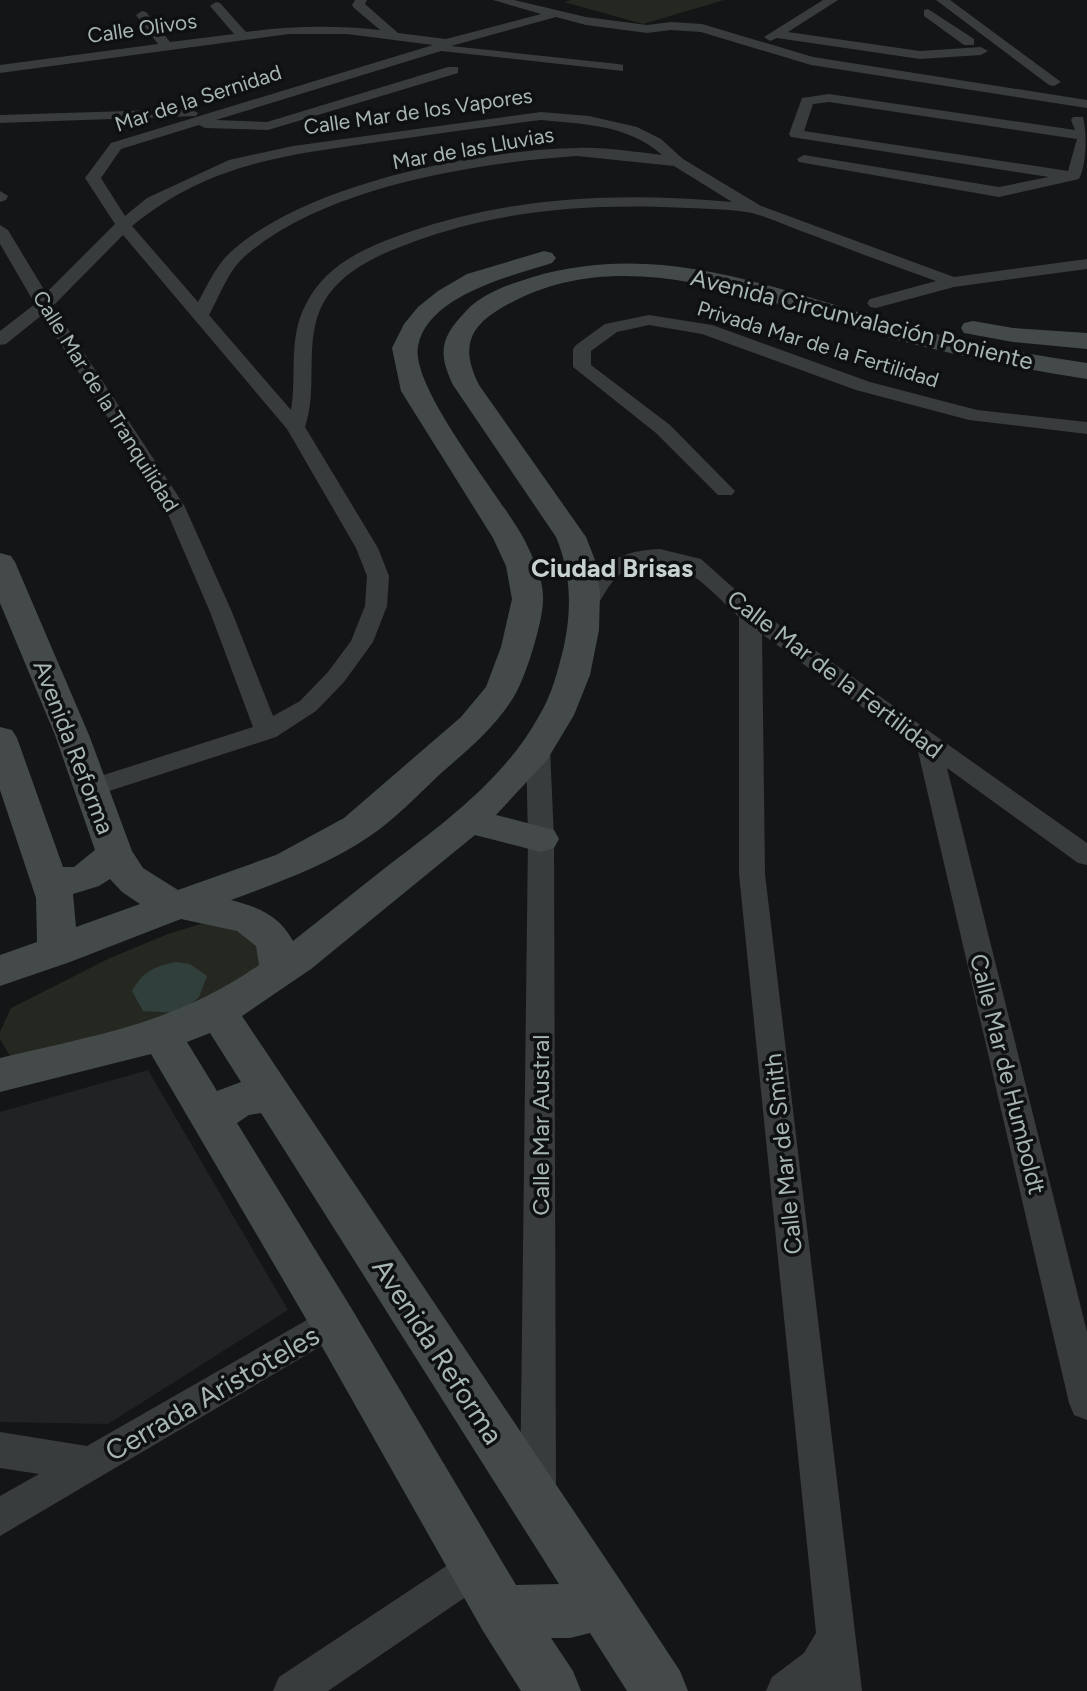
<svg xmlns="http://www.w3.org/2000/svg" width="1087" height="1691" viewBox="0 0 1087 1691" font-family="Figtree,sans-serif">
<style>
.built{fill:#202223}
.green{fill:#252821}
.water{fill:#313f3c}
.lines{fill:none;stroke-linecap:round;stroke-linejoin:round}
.street{fill:#383c3c;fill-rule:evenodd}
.secondary{fill:#444a4a;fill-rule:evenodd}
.labels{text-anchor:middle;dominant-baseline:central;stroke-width:7;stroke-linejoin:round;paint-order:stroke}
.far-street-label{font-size:21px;fill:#a7b5b5;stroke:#0f1011}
.street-label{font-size:24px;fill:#a7b5b5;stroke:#0f1011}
.neighbourhood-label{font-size:26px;font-weight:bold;fill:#c8d1d1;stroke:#0f1011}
.near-street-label{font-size:28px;fill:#a7b5b5;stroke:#0f1011}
</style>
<rect width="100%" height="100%" fill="#141516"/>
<path class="built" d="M 148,1070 L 288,1310 L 108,1424 L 0,1422 L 0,1112 Z"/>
<path class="green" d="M 571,0 L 724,0 L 643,24 L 564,2 Z
M 210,921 L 240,923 L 275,953 L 189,1019 L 13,1061 L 0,1039 L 0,1032 L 11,1008 L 110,958 L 168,934 Z"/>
<path class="water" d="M 175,962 L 190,964 L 207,976 L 199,997 L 180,1013 L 143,1011 L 132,991 C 142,972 154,967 175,962 Z"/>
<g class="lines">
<path class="street" d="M 355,0 L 367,0 L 365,4 L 398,33 L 446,39 L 541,14 L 493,0 L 514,0 L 586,17 L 647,25 L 671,22 L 702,24 L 813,57 L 1087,100 L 1087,108 L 811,65 L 701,32 L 671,30 L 647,33 L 586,25 L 556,17 L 451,46 L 618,64 L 623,65 L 623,71 L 441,51 L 216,120 L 267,122 L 448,67 L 458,67 L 458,73 L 268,130 L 205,128 L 199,125 L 121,149 L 101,178 L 125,216 L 147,198 L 229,160 L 293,146 L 541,112 L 589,116 L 637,127 L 661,139 L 683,159 L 761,206 L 954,277 L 1087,259 L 1087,269 L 954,287 L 876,308 L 870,307 L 867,303 L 870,299 L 936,281 C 894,266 853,251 812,235 C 792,228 772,218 752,213 C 733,209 709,209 689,208 C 594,203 503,209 413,242 C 383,253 349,267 329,294 C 300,333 320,384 305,427 L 378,548 L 389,576 L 387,606 L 373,642 L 344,682 L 316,711 L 276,737 L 100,794 L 91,797 L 82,794 L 78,788 L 82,782 L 253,727 L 210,612 L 164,505 L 42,315 L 6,344 L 0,345 L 0,331 L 35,304 L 0,244 L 0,225 L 8,230 L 46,293 L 115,224 L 85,178 L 111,143 L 433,45 L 347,34 L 289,34 L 0,73 L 0,65 L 158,44 L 136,15 L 142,11 L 146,12 L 170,42 L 234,34 L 210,6 L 216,2 L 220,3 L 246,32 C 291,26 335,25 380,30 L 354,8 L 352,5 ZM 541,120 C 584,124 629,125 662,155 C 634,152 605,147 577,148 C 477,150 311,183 234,249 C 217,263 208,284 198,302 L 132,226 C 207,165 279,156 371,143 C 428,135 484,127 541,120 ZM 577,156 L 674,166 L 732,202 C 621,192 512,196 406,233 C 366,247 324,265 305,306 C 288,339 297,375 291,410 L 209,315 C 220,295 228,271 245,256 C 325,187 474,163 577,156 ZM 123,235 L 287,429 L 356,548 L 367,576 L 365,606 L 351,641 L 328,672 L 300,701 L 273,716 L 232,612 L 184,505 L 53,306 Z
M 823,0 L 838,0 L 788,32 L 920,51 L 981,47 L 988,51 L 981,55 L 920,59 L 777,38 L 770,41 L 764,37 Z
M 936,0 L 950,0 L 1061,82 L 1054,86 L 1049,85 Z
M 928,9 L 974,39 L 974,45 L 964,45 L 924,16 L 924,10 Z
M 829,94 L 1075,130 L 1071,120 L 1073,117 L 1083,117 C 1087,133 1087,163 1079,179 L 999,197 L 799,162 L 797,159 L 804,155 L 999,187 L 1049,177 L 791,137 L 789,134 L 802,98 ZM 829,102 L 1077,139 L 1068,171 L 804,131 L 813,104 Z
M 191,109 L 198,113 L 196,116 L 0,123 L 0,115 Z
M 0,191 L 8,196 L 6,200 L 0,202 Z
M 649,315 L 712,325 L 870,382 L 977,410 L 1087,422 L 1087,434 L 969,420 L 856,390 L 702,334 L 649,325 L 617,332 L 591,351 L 591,365 L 670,425 L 735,491 L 732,495 L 718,495 L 656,433 L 573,367 L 573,349 L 576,345 L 605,324 Z
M 660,549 L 701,559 L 758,610 L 1087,843 L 1087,865 L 1078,863 L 947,768 L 1087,1332 L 1087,1420 L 1074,1415 L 1069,1403 L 917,747 L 762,634 L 765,874 L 862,1691 L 766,1691 L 772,1677 L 804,1653 L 816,1633 L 739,874 L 739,617 C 705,586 668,538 619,575 C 609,583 601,600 594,611 L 578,611 L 575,606 C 601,568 610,551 660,549 Z
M 538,740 L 547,742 L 550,748 L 554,839 L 556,1494 L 551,1507 L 538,1512 L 525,1507 L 520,1494 L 528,839 L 526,748 L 529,742 Z
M 333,1305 L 345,1310 L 350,1321 L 345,1332 L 0,1536 L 0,1496 L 39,1474 L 0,1468 L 0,1432 L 87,1446 Z
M 476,1549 L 489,1555 L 495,1568 L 489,1581 L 328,1691 L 273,1691 L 279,1677 L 463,1555 Z"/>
<path class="secondary" d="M 544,251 L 552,253 L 556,258 L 552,263 C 511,276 428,295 418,346 C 410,388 502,498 524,539 C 533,557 544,580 543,600 C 543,621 527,672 517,691 C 499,725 466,751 438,776 C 416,797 395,819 370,836 C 328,865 279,882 231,900 C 258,907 279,915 293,941 C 324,917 354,892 385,868 C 441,825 504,780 539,716 C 552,695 558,670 564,646 C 572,608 571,573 556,537 L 453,385 C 437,351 441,337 467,310 C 483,293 510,284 533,277 C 667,238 782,293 910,327 C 968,343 1027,354 1087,363 L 1087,379 C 1022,369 958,356 894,339 C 768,305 619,232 495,312 C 464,332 464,355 479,385 L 586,537 L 595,560 L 600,593 L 599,630 L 590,675 L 574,715 L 547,760 L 496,815 L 554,830 L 559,839 L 554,848 L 541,852 L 475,835 L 311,969 L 242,1016 L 622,1583 L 680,1671 L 688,1691 L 627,1691 L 590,1633 L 570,1638 L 551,1638 L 573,1671 L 581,1691 L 521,1691 L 483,1631 L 316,1336 L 151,1054 L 0,1092 L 0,1058 C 99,1034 174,1024 259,965 L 256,946 L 237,931 L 181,919 L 70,962 L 0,986 L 0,955 L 37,942 L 36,898 L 0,790 L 0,727 L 12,730 L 17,738 L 63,867 L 74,867 L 95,850 L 55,735 L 0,603 L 0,553 L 11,556 L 15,562 L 89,735 L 132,851 L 143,868 L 178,890 L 276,855 L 344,818 L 461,717 L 486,687 L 501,647 L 512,599 L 506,566 L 493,538 L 401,391 L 392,348 L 404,324 L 418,307 L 438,291 L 467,274 ZM 110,879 L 122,892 L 140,904 L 76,927 L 73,894 L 99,886 ZM 210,1033 L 241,1082 L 217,1091 L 187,1042 ZM 261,1113 L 559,1584 L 516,1585 L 350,1306 L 237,1123 L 249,1115 Z
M 973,321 L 1013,328 L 1087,333 L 1087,349 L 1013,342 L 964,333 L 961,328 L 964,323 Z"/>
</g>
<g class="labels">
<g class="far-street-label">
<text transform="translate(142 28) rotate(-8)">Calle Olivos</text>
<text transform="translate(198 98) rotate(-18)">Mar de la Sernidad</text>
<text transform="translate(418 111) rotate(-8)">Calle Mar de los Vapores</text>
<text transform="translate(473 148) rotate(-10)">Mar de las Lluvias</text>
<text transform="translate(818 344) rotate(17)">Privada Mar de la Fertilidad</text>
<text transform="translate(106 401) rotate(58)">Calle Mar de la Tranquilidad</text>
</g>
<g class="street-label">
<text transform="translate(862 319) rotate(14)">Avenida Circunvalación Poniente</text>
<text transform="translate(835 674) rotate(37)">Calle Mar de la Fertilidad</text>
<text transform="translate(74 747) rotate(69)">Avenida Reforma</text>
<text transform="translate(1008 1074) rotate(76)">Calle Mar de Humboldt</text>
<text transform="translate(540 1125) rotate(-90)">Calle Mar Austral</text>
<text transform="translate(783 1154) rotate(-96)">Calle Mar de Smith</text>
</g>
<g class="neighbourhood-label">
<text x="612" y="568">Ciudad Brisas</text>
</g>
<g class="near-street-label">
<text transform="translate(438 1351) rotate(57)">Avenida Reforma</text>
<text transform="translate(212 1393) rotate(-30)">Cerrada Aristoteles</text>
</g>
</g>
</svg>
